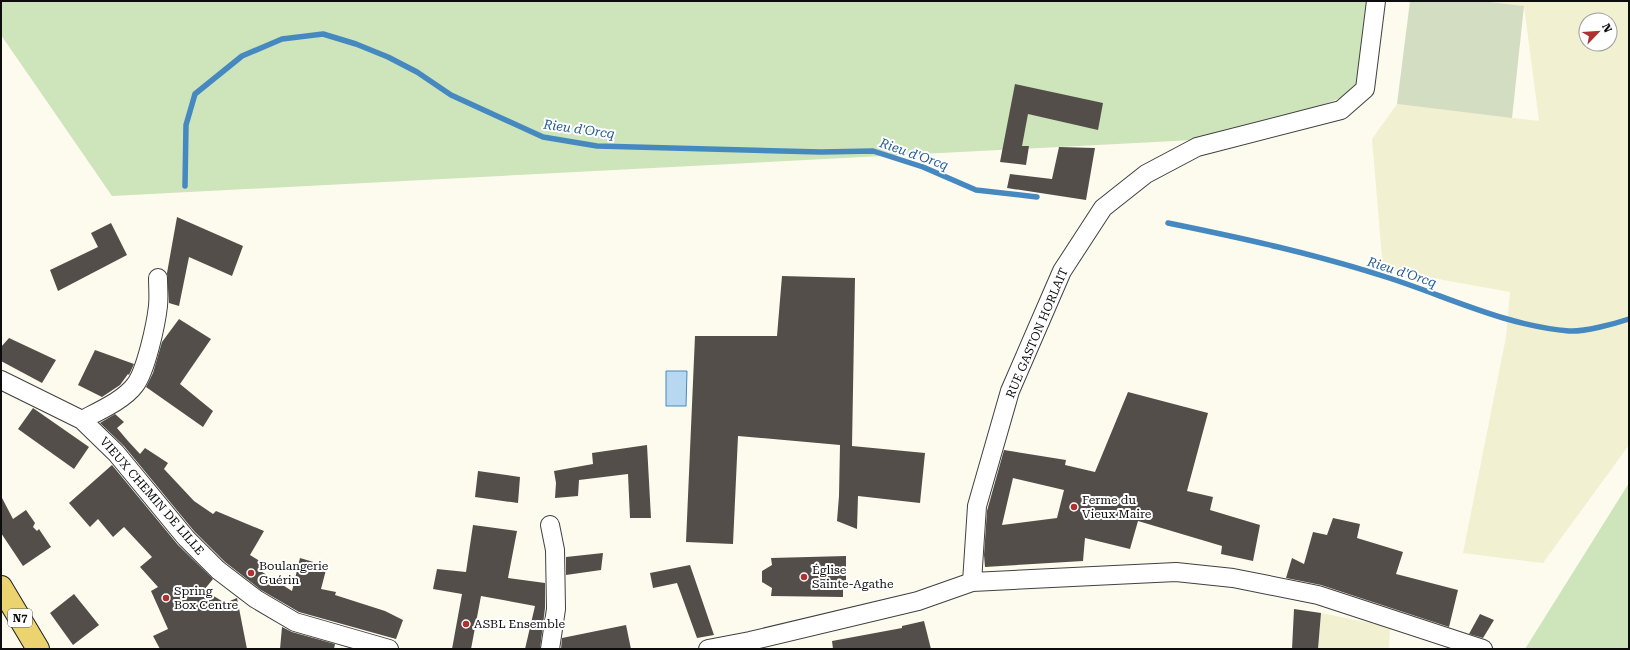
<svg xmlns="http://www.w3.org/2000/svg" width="1630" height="650" viewBox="0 0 1630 650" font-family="'Roboto Serif',serif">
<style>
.farmland{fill:#f1f0d0;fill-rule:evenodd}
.green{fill:#cee4bb}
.cemetery{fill:#d3ddc1}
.water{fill:#b7d8f0;stroke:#4589c0}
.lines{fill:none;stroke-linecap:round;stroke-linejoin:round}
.stream{stroke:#4589c0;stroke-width:5.5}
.building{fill:#544e4a;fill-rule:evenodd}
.street-casing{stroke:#404040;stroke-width:20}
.primary-casing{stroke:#1e1e1e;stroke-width:24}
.street{stroke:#fff;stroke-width:18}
.primary{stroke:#ebd370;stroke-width:22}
.poi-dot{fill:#af3232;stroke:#fff;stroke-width:1.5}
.labels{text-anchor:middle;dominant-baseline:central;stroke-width:4;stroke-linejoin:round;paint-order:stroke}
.shield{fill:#fff;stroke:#565656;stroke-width:1}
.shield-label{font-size:11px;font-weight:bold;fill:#0d0d0d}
.street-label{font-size:12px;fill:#0d0d0d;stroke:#fff}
.poi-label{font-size:12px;fill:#0d0d0d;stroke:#fff;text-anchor:start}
.water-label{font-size:13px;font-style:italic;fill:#225c92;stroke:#fff}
</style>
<rect width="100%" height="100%" fill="#fdfbee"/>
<path class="farmland" d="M 1482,1 L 1629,1 L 1629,130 L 1608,128 L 1629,130 L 1629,445 L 1543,563 L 1463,553 L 1506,337 L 1510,292 L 1383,269 L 1372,139 L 1397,104 L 1539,121 L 1524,6 ZM 1586,20 L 1610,20 L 1610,44 L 1586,44 Z
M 1321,613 L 1390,627 L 1389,649 L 1318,649 Z"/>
<path class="green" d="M 1,1 L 1375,1 L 1365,89 L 1232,138 L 112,196 L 1,35 Z
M 1629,483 L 1629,649 L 1525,649 Z"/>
<path class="cemetery" d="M 1410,1 L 1482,1 L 1524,6 L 1512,118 L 1397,104 Z"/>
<path class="water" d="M 666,371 L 687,371 L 686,406 L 666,406 Z"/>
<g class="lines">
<path class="stream" d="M 185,186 L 186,125 L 195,94 L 242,56 L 282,39 L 323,34 L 356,44 L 388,57 L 417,72 L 451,95 L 543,137 L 597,146 L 821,152 L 873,151 L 923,167 L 976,190 L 1037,197
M 1168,223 C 1242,238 1315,254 1386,277 C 1446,296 1506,326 1569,331 C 1584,332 1614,324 1629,319"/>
</g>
<path class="building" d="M 1015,84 L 1103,103 L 1098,130 L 1028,114 L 1022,146 L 1029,146 L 1026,165 L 1000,162 Z
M 1059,147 L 1095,148 L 1086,200 L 1007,188 L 1010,174 L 1052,179 Z
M 177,217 L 243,246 L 232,276 L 189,257 L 179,306 L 169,303 L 167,273 Z
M 111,223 L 127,255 L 58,291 L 50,270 L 98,247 L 91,233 Z
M 782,276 L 855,278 L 852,446 L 925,453 L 920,503 L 858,496 L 857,529 L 837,521 L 839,496 L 840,445 L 738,436 L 733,544 L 686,542 L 695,336 L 777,336 Z
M 179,319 L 211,339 L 180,384 L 213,411 L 203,427 L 146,387 L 153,373 L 162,342 Z
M 9,338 L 56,360 L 42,383 L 1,361 L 1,347 Z
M 95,350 L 134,364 L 129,375 L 128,374 L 120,385 L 102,397 L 78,385 Z
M 1128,392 L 1208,413 L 1187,491 L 1213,497 L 1210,510 L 1260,525 L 1253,561 L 1221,554 L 1222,546 L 1138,521 L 1130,549 L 1085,538 L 1083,561 L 985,567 L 984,555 L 987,511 L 1004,450 L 1066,460 L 1065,465 L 1095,472 ZM 1013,478 L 1064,490 L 1057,518 L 1002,525 Z
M 33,408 L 89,447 L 74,469 L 18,429 Z
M 115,414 L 124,422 L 117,428 L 128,441 L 140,454 L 145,448 L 168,463 L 164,469 L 194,501 L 213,514 L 216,511 L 264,531 L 250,555 L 263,563 L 259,570 L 292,591 L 300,558 L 327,566 L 321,589 L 336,592 L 335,595 L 385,611 L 403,620 L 396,639 L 299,612 L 261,590 L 225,562 L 194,531 L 124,446 L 100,423 Z
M 647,445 L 651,518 L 630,518 L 628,474 L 579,480 L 578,496 L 555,498 L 556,483 L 554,471 L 593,464 L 592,453 Z
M 112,465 L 178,545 L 213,579 L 204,590 L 225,603 L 237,598 L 247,649 L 160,649 L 153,636 L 168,629 L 151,591 L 158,587 L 140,567 L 152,557 L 124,527 L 113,537 L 98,519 L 90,527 L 69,503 Z
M 478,471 L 520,477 L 518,503 L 475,497 Z
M 1,496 L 13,519 L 26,510 L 35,523 L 33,527 L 37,531 L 39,529 L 51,547 L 23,566 L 1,533 Z
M 1333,518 L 1360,524 L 1357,538 L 1403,552 L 1396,574 L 1458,590 L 1449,627 L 1321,585 L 1286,578 L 1292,558 L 1304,564 L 1313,532 L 1327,535 Z
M 473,525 L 517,531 L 508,578 L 545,583 L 545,608 L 540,649 L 525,649 L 535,606 L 481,596 L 471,649 L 452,649 L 462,594 L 433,589 L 437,569 L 466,572 Z
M 603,553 L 601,570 L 566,575 L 566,557 Z
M 846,556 L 846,584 L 843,584 L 843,597 L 771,596 L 772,588 L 762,582 L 762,571 L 772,565 L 771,558 Z
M 690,565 L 714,635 L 697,638 L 677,583 L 653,588 L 650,573 Z
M 74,594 L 99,625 L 73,645 L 50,613 Z
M 1294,609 L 1321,613 L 1318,649 L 1292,649 Z
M 1480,614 L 1494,620 L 1483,638 L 1469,634 Z
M 924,621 L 931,649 L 833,649 L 832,641 L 902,628 L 902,626 Z
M 626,625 L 631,649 L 561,649 L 562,638 Z
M 282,627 L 292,632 L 335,644 L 334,649 L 280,649 Z"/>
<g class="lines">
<g class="street-casing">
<path id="street" d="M 1,380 L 82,420 L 116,453 L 186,538 L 218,570 L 256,599 L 295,622 L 389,649
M 82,420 C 99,411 124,400 135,385 C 146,371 156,324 158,306 C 159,297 158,287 158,278
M 972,582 L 977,506 L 1010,391 L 1062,271 L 1103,208 L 1146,174 L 1197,147 L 1341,110 L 1365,89 L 1376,1
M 550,649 L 556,609 L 555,550 L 550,525
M 708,649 L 750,641 L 918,601 L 972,582 L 1176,572 L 1233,578 L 1318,595 L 1483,649"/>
</g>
<g class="primary-casing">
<path id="primary" d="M 1,587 L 38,649"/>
</g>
<use href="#street" class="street"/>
<use href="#primary" class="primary"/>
</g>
<g class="poi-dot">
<circle cx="1074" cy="507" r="4"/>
<circle cx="251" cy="573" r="4"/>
<circle cx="804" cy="577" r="4"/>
<circle cx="166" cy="598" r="4"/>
<circle cx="466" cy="624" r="4"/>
</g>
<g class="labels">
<rect class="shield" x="8" y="609" width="24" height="18" rx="3"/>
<g class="shield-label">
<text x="20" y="618">N7</text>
</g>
<g class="street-label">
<text transform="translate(1037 333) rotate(-67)">RUE GASTON HORLAIT</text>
<text transform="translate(152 496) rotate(49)">VIEUX CHEMIN DE LILLE</text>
</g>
<g class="poi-label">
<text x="1082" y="500">Ferme du<tspan x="1082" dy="14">Vieux Maire</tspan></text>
<text x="259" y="566">Boulangerie<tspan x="259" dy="14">Guérin</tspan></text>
<text x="812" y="570">Église<tspan x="812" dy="14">Sainte-Agathe</tspan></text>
<text x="174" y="591">Spring<tspan x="174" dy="14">Box Centre</tspan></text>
<text x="474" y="624">ASBL Ensemble</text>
</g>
<g class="water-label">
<text transform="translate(579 129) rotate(8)">Rieu d'Orcq</text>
<text transform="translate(914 154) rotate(19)">Rieu d'Orcq</text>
<text transform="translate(1402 272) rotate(18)">Rieu d'Orcq</text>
</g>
</g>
<rect width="1630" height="650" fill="none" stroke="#0d0d0d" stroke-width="4"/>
<g transform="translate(1598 32) rotate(65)"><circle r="19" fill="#ffffff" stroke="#9e9e9e"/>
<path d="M0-3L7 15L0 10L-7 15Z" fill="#af3232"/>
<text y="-6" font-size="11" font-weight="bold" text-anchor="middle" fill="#0d0d0d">N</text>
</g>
</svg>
